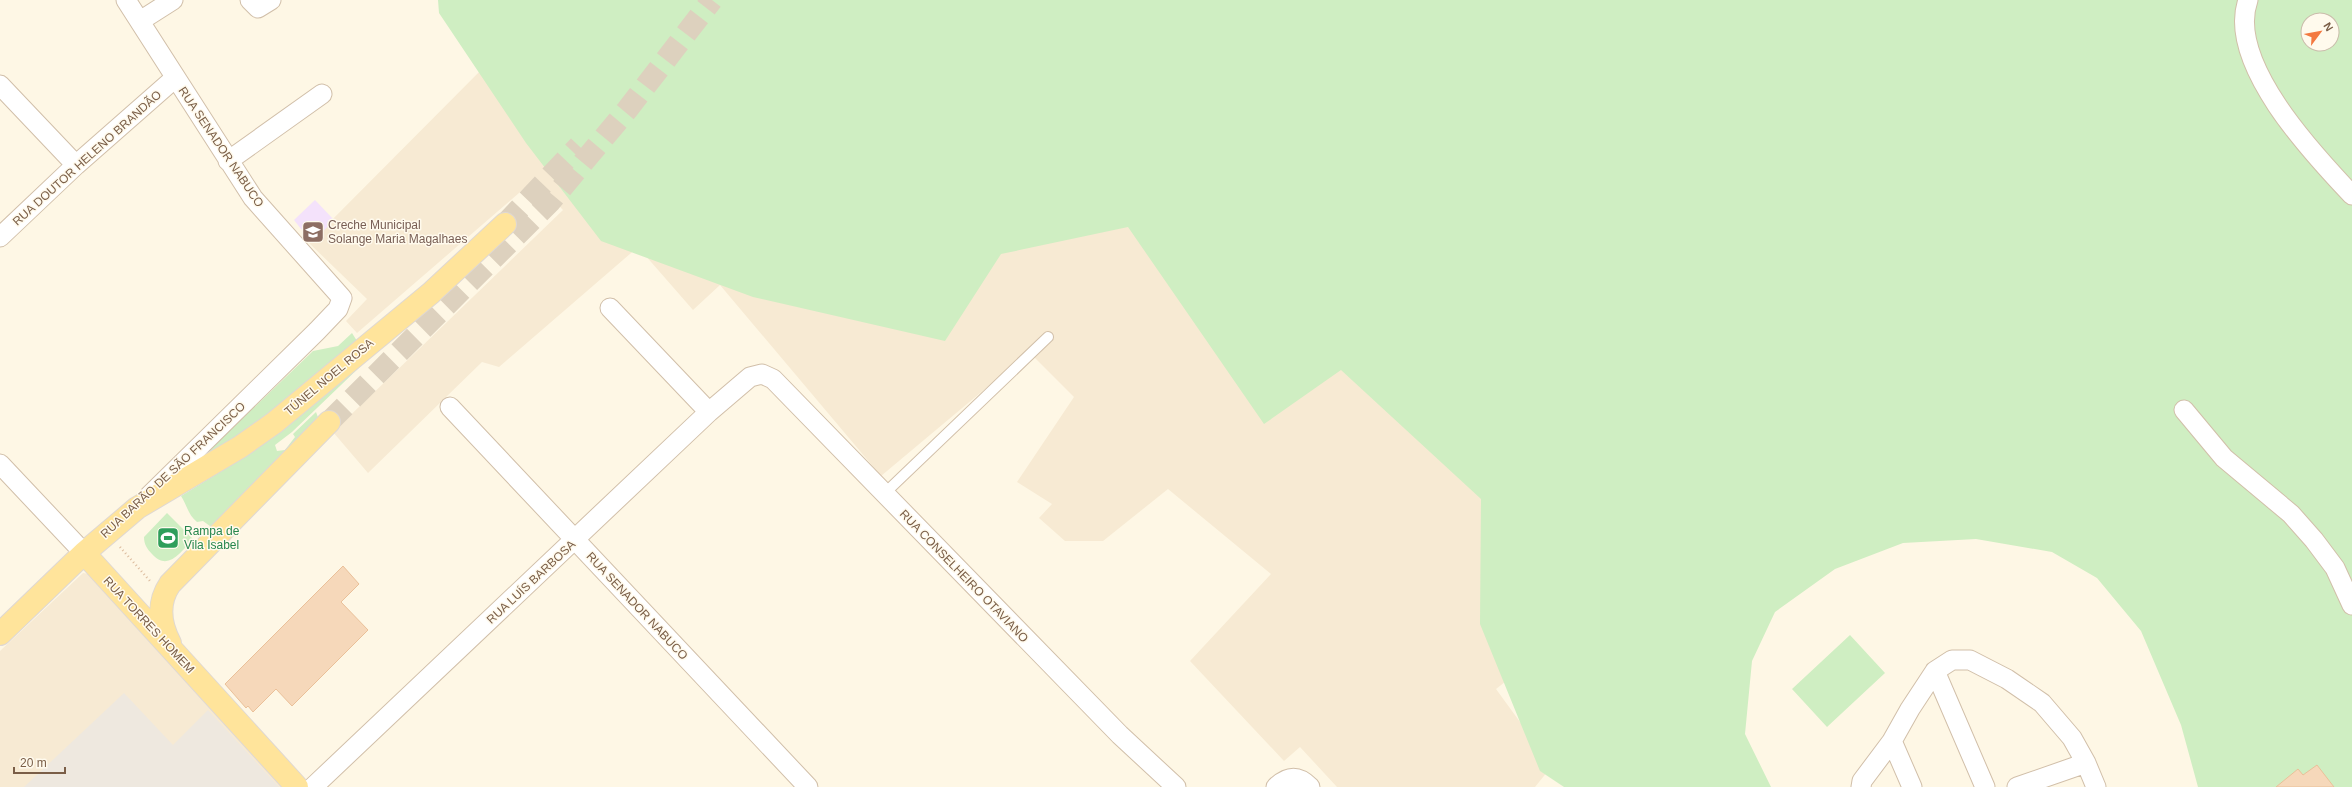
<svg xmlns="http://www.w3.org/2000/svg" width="2352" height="787" viewBox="0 0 2352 787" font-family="Helvetica,sans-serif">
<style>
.residential{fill:#f7ead3}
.industrial{fill:#eee8df}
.education{fill:#f4e2fb}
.green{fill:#cfeec2;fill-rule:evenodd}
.building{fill:#f6d8ba;stroke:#eac099}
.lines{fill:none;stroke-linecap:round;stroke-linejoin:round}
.primary-tunnel{stroke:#ddd1be;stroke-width:22;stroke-dasharray:22 11;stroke-linecap:butt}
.service-casing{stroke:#d1bfa9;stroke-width:12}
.minor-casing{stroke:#d1bfa9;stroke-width:21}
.primary-casing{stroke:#dfd8d3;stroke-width:24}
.path{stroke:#dcbb9d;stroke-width:2.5;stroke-dasharray:1 3;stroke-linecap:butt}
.service{stroke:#fff;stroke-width:10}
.minor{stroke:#fff;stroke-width:19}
.primary{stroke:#ffe49b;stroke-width:22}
.labels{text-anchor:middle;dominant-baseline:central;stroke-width:3;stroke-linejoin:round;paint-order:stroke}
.street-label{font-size:12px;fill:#7a5e47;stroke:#fffaed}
.education-label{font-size:12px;fill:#785e54;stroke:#fffaed;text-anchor:start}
.leisure-label{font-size:12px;fill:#27864d;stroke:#fffaed;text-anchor:start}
</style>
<rect width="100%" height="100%" fill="#fef7e5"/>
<path class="residential" d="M 1343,0 L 1546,650 L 1496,689 L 1552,766 L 1535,787 L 1337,787 L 1300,747 L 1284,761 L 1190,661 L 1271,574 L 1168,489 L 1103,541 L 1065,541 L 1039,518 L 1052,504 L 1017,482 L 1074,397 L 1029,352 L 881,476 L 720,285 L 693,310 L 638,247 L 499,367 L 482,362 L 368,473 L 333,432 L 563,210 L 534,180 L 357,333 L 346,321 L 367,299 L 309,243 L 490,61 Z
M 83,573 L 89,574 L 288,787 L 0,787 L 0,651 Z"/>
<path class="industrial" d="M 124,693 L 173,745 L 208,710 L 279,787 L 24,787 Z"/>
<path class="education" d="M 315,200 L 334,220 L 312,243 L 294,220 Z"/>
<path class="green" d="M 438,0 L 2352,0 L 2352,787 L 2198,787 L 2181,725 L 2141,631 L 2097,578 L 2052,552 L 1976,539 L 1903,543 L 1835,569 L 1775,612 L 1752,661 L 1745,734 L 1771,787 L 1564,787 L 1540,771 L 1480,624 L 1481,499 L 1341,370 L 1264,424 L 1128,227 L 1001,254 L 945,341 L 753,297 L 601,241 L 526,143 L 439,13 ZM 2308,20 L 2332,20 L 2332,44 L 2308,44 Z
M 352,333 L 357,341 L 256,425 L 200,459 L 313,351 L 338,346 Z
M 365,362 L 292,432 L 275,445 L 277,451 L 285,450 L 295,437 L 293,434 L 316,412 L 319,420 L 214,529 L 203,521 L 197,522 C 188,515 187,505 181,496 L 246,456 Z
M 167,513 L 193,539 C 181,552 168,572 152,554 C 147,549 144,544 144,537 Z
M 1850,635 L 1885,673 L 1827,727 L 1792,689 Z"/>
<path class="building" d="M 343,566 L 359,584 L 341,602 L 368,630 L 292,706 L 276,689 L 253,712 L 248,706 L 246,708 L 225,684 Z
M 2317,765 L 2334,787 L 2276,787 L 2298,769 L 2303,775 Z"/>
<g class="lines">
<path class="primary-tunnel" d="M 505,224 L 579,146
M 329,422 L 550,202 L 627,110 L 712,0"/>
<g class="service-casing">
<path id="service" d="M 884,494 L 1048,337"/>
</g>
<g class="minor-casing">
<path id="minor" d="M 126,0 L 253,198 L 342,298 L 338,309 L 317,331 L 149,496
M 250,0 L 258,8 L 271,0
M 2248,0 C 2226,62 2313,154 2352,195
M 140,21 L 173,0
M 0,85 L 76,165
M 228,161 L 322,94
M 0,237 L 76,165 L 175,78
M 610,308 L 709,412
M 450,407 L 808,787
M 2184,410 L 2224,458 L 2291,514 L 2314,540 L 2335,568 L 2352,605
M 0,464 L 84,553
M 1935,671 L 1985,787
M 1892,741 L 1912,787
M 313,787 L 709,412 L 750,377 L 762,374 L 773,379 L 1120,735 L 1176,787
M 1276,787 C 1288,776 1298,775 1310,787
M 1861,787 L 1862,781 L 1892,741 L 1910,709 L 1935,671 L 1952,660 L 1970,660 L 2007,679 L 2042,703 L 2072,738 L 2086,763 L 2096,787
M 2017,787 L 2086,763"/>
</g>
<g class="primary-casing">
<path id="primary" d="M 84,553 L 297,787
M 0,634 L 84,553 L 137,508 L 240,447 L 274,423 L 431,293 L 505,224
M 170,643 C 160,624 157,603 170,584 L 329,422"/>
</g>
<path class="path" d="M 120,547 L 150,581"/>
<use href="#service" class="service"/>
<use href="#minor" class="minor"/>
<use href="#primary" class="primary"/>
</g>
<defs>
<g id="school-square" transform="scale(1.15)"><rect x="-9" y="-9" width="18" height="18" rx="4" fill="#8d6e63" stroke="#fffaed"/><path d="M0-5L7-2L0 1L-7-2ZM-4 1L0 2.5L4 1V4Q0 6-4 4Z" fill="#fff"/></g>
<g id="stadium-square" transform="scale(1.15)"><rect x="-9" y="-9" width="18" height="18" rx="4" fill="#2e9e5b" stroke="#fffaed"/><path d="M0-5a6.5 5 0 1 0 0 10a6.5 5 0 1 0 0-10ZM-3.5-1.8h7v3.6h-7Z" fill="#fff"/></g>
</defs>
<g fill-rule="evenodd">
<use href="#school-square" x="313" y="232"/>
<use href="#stadium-square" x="168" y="538"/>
</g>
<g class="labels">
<g class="street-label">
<text transform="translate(221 147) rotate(56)">RUA SENADOR NABUCO</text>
<text transform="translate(87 158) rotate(-42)">RUA DOUTOR HELENO BRANDÃO</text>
<text transform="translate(329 377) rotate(-40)">TÚNEL NOEL ROSA</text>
<text transform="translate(173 470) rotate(-43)">RUA BARÃO DE SÃO FRANCISCO</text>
<text transform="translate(964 576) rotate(46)">RUA CONSELHEIRO OTAVIANO</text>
<text transform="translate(531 582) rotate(-43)">RUA LUÍS BARBOSA</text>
<text transform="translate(637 606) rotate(47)">RUA SENADOR NABUCO</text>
<text transform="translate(149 625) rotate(47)">RUA TORRES HOMEM</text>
</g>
<g class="education-label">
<text x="328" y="225">Creche Municipal<tspan x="328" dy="14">Solange Maria Magalhaes</tspan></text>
</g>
<g class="leisure-label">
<text x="184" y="531">Rampa de<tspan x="184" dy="14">Vila Isabel</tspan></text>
</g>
</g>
<g transform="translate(2320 32) rotate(58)"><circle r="19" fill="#fffaed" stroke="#cabcab"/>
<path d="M0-3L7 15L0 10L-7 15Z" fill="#f37940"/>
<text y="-6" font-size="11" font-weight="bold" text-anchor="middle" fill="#7a5e47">N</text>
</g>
<path d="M14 767v6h51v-6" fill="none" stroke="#7a5e47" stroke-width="2"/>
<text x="20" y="767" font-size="12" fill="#7a5e47" stroke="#fffaed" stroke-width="3" paint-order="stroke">20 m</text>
</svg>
